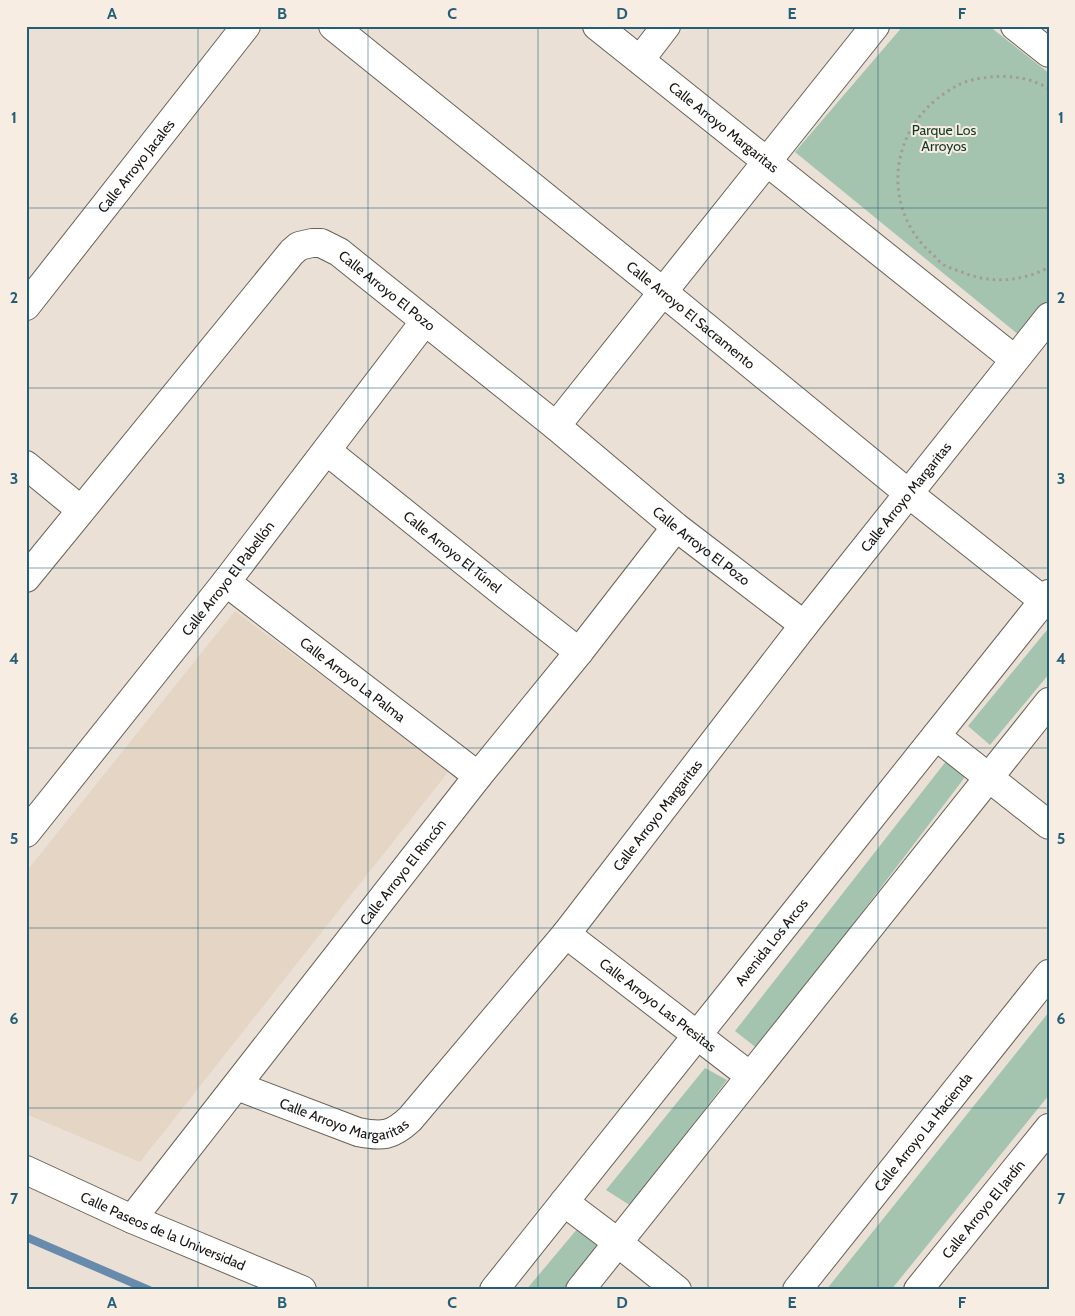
<svg xmlns="http://www.w3.org/2000/svg" width="1075" height="1316" viewBox="0 0 1075 1316" font-family="Cabin,sans-serif">
<style>
.built{fill:#e4d5c4}
.green{fill:#a4c4b0}
.lines{fill:none;stroke-linecap:round;stroke-linejoin:round}
.stream{stroke:#688aad;stroke-width:8}
.minor-casing{stroke:#696157;stroke-width:30}
.tertiary-casing{stroke:#696157;stroke-width:30}
.path{stroke:#a49c94;stroke-width:3;stroke-dasharray:2.5 4;stroke-linecap:butt}
.minor{stroke:#fff;stroke-width:28}
.tertiary{stroke:#fff;stroke-width:28}
.grid{fill:none;stroke:#235d76;stroke-width:1;stroke-opacity:0.55}
.labels{text-anchor:middle;dominant-baseline:central;stroke-width:4;stroke-linejoin:round;paint-order:stroke}
.street-label{font-size:14px;fill:#181411;stroke:#f7ede2}
.park-label{font-size:14px;fill:#133925;stroke:#f7ede2}
.neatline{fill:none;stroke:#235d76;stroke-width:2}
.grid-label{font-size:16px;text-anchor:middle;font-weight:bold;fill:#235d76}
</style>
<rect width="100%" height="100%" fill="#eae0d5"/>
<path class="built" d="M 235,611 L 449,771 L 140,1162 L 26,1114 L 26,872 Z"/>
<path class="green" d="M 903,26 L 989,26 L 1049,73 L 1049,301 L 1020,336 L 795,152 Z
M 1047,630 L 1049,631 L 1049,674 L 990,745 L 968,726 Z
M 947,760 L 965,777 L 758,1049 L 735,1031 Z
M 1049,1012 L 1049,1095 L 891,1290 L 826,1290 Z
M 705,1068 L 727,1080 L 631,1206 L 606,1190 Z
M 578,1228 L 599,1245 L 563,1290 L 526,1290 Z"/>
<g class="lines">
<path class="stream" d="M 26,1237 L 149,1290"/>
<g class="minor-casing">
<g id="minor">
<path id="s1" d="M 333,26 L 663,292 L 908,493 L 1049,605"/>
<path id="s2" d="M 597,26 L 1014,359"/>
<path d="M 1015,26 L 1049,53"/>
<path d="M 640,60 L 666,26"/>
<path id="s3" d="M 26,306 L 246,26"/>
<path d="M 556,426 L 875,26"/>
<path id="s4" d="M 327,451 L 505,594 L 579,652"/>
<path d="M 26,465 L 81,510"/>
<path id="s5" d="M 26,578 L 292,252 L 299,246 L 312,243 L 321,243 L 339,252 L 556,426 L 676,527 L 804,625"/>
<path id="s6" d="M 226,582 L 478,776"/>
<path d="M 936,736 L 1049,825"/>
<path id="s7" d="M 26,833 L 226,582 L 425,321"/>
<path id="s8" d="M 566,934 L 750,1076"/>
<path id="s9" d="M 237,1086 L 358,1132 C 382,1137 392,1136 410,1119 L 566,934 L 804,625 L 1049,317"/>
<path id="s10" d="M 26,1170 L 132,1219 L 302,1290"/>
<path d="M 564,1202 L 617,1242 L 677,1290"/>
<path id="s11" d="M 132,1219 L 478,776 L 579,652 L 676,527"/>
<path id="s12" d="M 797,1290 L 1049,974"/>
<path id="s13" d="M 918,1290 L 1049,1128"/>
</g>
</g>
<g class="tertiary-casing">
<g id="tertiary">
<path id="s14" d="M 494,1290 L 1049,594"/>
<path d="M 580,1290 L 1049,702"/>
</g>
</g>
<path class="path" d="M 1049,89 C 1032,78 1010,75 991,77 C 985,78 978,78 972,80 C 957,83 938,97 928,107 C 887,148 888,213 930,252 C 935,256 939,262 944,265 C 950,268 956,270 962,272 C 989,284 1023,282 1049,267"/>
<use href="#minor" class="minor"/>
<use href="#tertiary" class="tertiary"/>
</g>
<path class="grid" d="M 198,26 L 198,1290M 368,26 L 368,1290M 538,26 L 538,1290M 708,26 L 708,1290M 878,26 L 878,1290M 26,208 L 1049,208M 26,388 L 1049,388M 26,568 L 1049,568M 26,748 L 1049,748M 26,928 L 1049,928M 26,1108 L 1049,1108"/>
<g class="labels">
<g class="street-label">
<text stroke="none"><textPath href="#s2" startOffset="162">Calle Arroyo Margaritas</textPath></text>
<text stroke="none"><textPath href="#s3" startOffset="178">Calle Arroyo Jacales</textPath></text>
<text stroke="none"><textPath href="#s5" startOffset="534">Calle Arroyo El Pozo</textPath></text>
<text stroke="none"><textPath href="#s1" startOffset="460">Calle Arroyo El Sacramento</textPath></text>
<text stroke="none"><textPath href="#s9" startOffset="982">Calle Arroyo Margaritas</textPath></text>
<text stroke="none"><textPath href="#s5" startOffset="939">Calle Arroyo El Pozo</textPath></text>
<text stroke="none"><textPath href="#s4" startOffset="161">Calle Arroyo El Túnel</textPath></text>
<text stroke="none"><textPath href="#s7" startOffset="325">Calle Arroyo El Pabellón</textPath></text>
<text stroke="none"><textPath href="#s6" startOffset="160">Calle Arroyo La Palma</textPath></text>
<text stroke="none"><textPath href="#s9" startOffset="578">Calle Arroyo Margaritas</textPath></text>
<text stroke="none"><textPath href="#s11" startOffset="440">Calle Arroyo El Rincón</textPath></text>
<text stroke="none"><textPath href="#s14" startOffset="445">Avenida Los Arcos</textPath></text>
<text stroke="none"><textPath href="#s8" startOffset="116">Calle Arroyo Las Presitas</textPath></text>
<text stroke="none"><textPath href="#s9" startOffset="114">Calle Arroyo Margaritas</textPath></text>
<text stroke="none"><textPath href="#s12" startOffset="202">Calle Arroyo La Hacienda</textPath></text>
<text stroke="none"><textPath href="#s13" startOffset="104">Calle Arroyo El Jardín</textPath></text>
<text stroke="none"><textPath href="#s10" startOffset="150">Calle Paseos de la Universidad</textPath></text>
</g>
<g class="park-label">
<text x="944" y="130">Parque Los<tspan x="944" dy="16">Arroyos</tspan></text>
</g>
</g>
<rect width="1075" height="1316" fill="none" stroke="#f7ede2" stroke-width="55"/>
<rect x="28" y="28" width="1020" height="1260" class="neatline"/>
<g class="grid-label">
<text x="112" y="19">A</text>
<text x="282" y="19">B</text>
<text x="452" y="19">C</text>
<text x="622" y="19">D</text>
<text x="792" y="19">E</text>
<text x="962" y="19">F</text>
<text x="14" y="123">1</text>
<text x="1061" y="123">1</text>
<text x="14" y="303">2</text>
<text x="1061" y="303">2</text>
<text x="14" y="484">3</text>
<text x="1061" y="484">3</text>
<text x="14" y="664">4</text>
<text x="1061" y="664">4</text>
<text x="14" y="844">5</text>
<text x="1061" y="844">5</text>
<text x="14" y="1024">6</text>
<text x="1061" y="1024">6</text>
<text x="14" y="1204">7</text>
<text x="1061" y="1204">7</text>
<text x="112" y="1308">A</text>
<text x="282" y="1308">B</text>
<text x="452" y="1308">C</text>
<text x="622" y="1308">D</text>
<text x="792" y="1308">E</text>
<text x="962" y="1308">F</text>
</g>
</svg>
